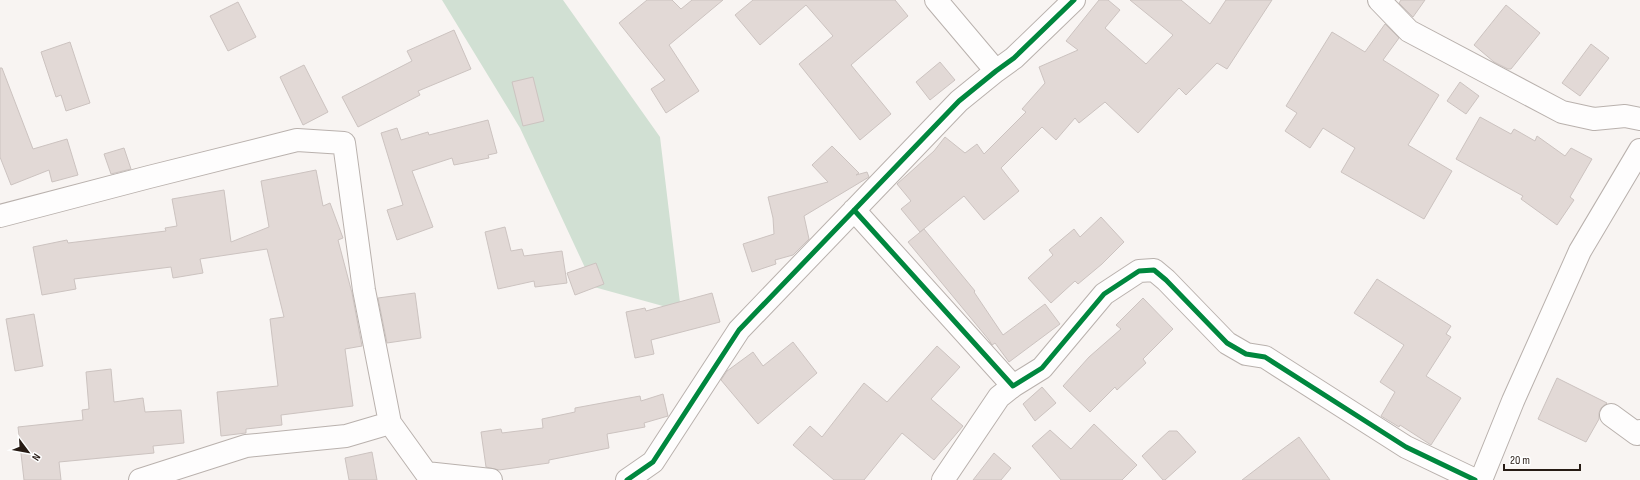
<svg xmlns="http://www.w3.org/2000/svg" width="1640" height="480" viewBox="0 0 1640 480" font-family="'Sofia Sans Condensed',sans-serif">
<style>
.green{fill:#d1e0d3}
.building{fill:#e2d9d6;stroke:#ccc3c0}
.lines{fill:none;stroke-linecap:round;stroke-linejoin:round}
.street-casing{stroke:#b9b1ad;stroke-width:24}
.street{stroke:#fefdfd;stroke-width:22}
.cycleway-casing{stroke:#fff;stroke-width:8}
.cycleway{stroke:#00873e;stroke-width:5}
</style>
<rect width="100%" height="100%" fill="#f8f4f2"/>
<path class="green" d="M 442,0 L 563,0 L 660,137 L 681,311 L 594,287 L 520,128 Z"/>
<path class="building" d="M 647,0 L 672,0 L 681,9 L 692,0 L 723,0 L 669,45 L 699,91 L 666,113 L 651,89 L 665,80 L 619,23 Z
M 753,0 L 895,0 L 908,16 L 851,65 L 891,114 L 860,140 L 799,64 L 833,36 L 806,5 L 760,45 L 735,15 Z
M 1099,0 L 1108,0 L 1120,10 L 1105,28 L 1146,64 L 1173,35 L 1130,0 L 1181,0 L 1210,24 L 1226,0 L 1272,0 L 1227,69 L 1217,63 L 1186,95 L 1179,88 L 1138,133 L 1105,102 L 1079,123 L 1075,118 L 1056,140 L 1042,127 L 1001,168 L 1019,191 L 984,220 L 964,196 L 920,232 L 901,209 L 911,201 L 897,184 L 934,151 L 945,137 L 965,153 L 977,144 L 984,154 L 1026,112 L 1022,109 L 1045,83 L 1039,67 L 1078,50 L 1066,41 Z
M 1401,0 L 1425,0 L 1413,17 L 1399,3 Z
M 238,2 L 256,37 L 228,51 L 210,16 Z
M 1506,5 L 1540,33 L 1511,69 L 1508,69 L 1494,62 L 1474,45 Z
M 1385,24 L 1399,38 L 1383,60 L 1439,95 L 1408,145 L 1452,171 L 1424,219 L 1341,172 L 1355,148 L 1323,128 L 1310,148 L 1285,131 L 1297,113 L 1286,106 L 1332,32 L 1365,52 Z
M 454,30 L 471,69 L 418,91 L 420,95 L 358,127 L 342,97 L 412,61 L 407,51 Z
M 70,42 L 90,103 L 66,111 L 61,95 L 56,97 L 41,52 Z
M 1591,44 L 1609,58 L 1580,96 L 1562,83 Z
M 940,62 L 955,80 L 930,100 L 916,82 Z
M 304,65 L 328,112 L 303,125 L 280,77 Z
M 0,68 L 2,68 L 33,149 L 67,139 L 78,175 L 52,182 L 49,170 L 11,185 L 0,157 Z
M 533,77 L 544,121 L 523,126 L 512,82 Z
M 1460,82 L 1479,96 L 1466,114 L 1447,101 Z
M 1480,117 L 1511,134 L 1514,129 L 1535,141 L 1537,136 L 1565,156 L 1571,148 L 1592,159 L 1570,197 L 1574,200 L 1557,225 L 1521,199 L 1523,196 L 1456,159 Z
M 488,120 L 497,153 L 488,155 L 489,158 L 454,165 L 452,158 L 412,171 L 433,227 L 397,240 L 387,210 L 403,205 L 381,133 L 397,128 L 401,140 L 428,132 L 429,135 Z
M 832,146 L 859,173 L 856,175 L 867,172 L 869,177 L 804,216 L 809,239 L 793,255 L 775,260 L 776,264 L 752,272 L 743,244 L 774,234 L 773,218 L 768,197 L 828,182 L 812,165 Z
M 124,148 L 131,169 L 111,174 L 104,154 Z
M 316,170 L 323,206 L 330,203 L 343,238 L 338,240 L 352,293 L 362,346 L 345,349 L 353,406 L 281,415 L 282,425 L 246,429 L 246,433 L 221,436 L 217,392 L 278,386 L 270,319 L 284,317 L 267,249 L 200,259 L 203,273 L 173,278 L 171,267 L 74,279 L 76,289 L 42,295 L 33,247 L 67,240 L 68,243 L 166,231 L 165,228 L 177,226 L 172,199 L 224,190 L 231,242 L 269,227 L 261,181 Z
M 1101,217 L 1124,242 L 1102,264 L 1078,284 L 1075,281 L 1051,303 L 1028,278 L 1053,255 L 1049,250 L 1074,229 L 1080,237 Z
M 505,227 L 511,251 L 522,249 L 524,256 L 562,251 L 567,283 L 535,287 L 534,281 L 498,289 L 485,232 Z
M 924,229 L 975,291 L 974,292 L 1003,335 L 1045,304 L 1060,324 L 1009,362 L 995,343 L 992,345 L 989,340 L 908,242 Z
M 596,263 L 604,284 L 575,295 L 567,273 Z
M 1377,279 L 1451,326 L 1446,334 L 1451,337 L 1426,376 L 1461,398 L 1431,445 L 1400,425 L 1399,427 L 1381,416 L 1395,392 L 1380,382 L 1404,345 L 1354,313 Z
M 415,293 L 421,338 L 387,343 L 378,298 Z
M 712,293 L 720,322 L 651,340 L 654,354 L 635,358 L 626,312 L 645,308 L 646,311 Z
M 1143,298 L 1173,329 L 1143,359 L 1146,363 L 1117,390 L 1115,387 L 1090,412 L 1063,386 L 1089,357 L 1121,329 L 1116,325 Z
M 34,314 L 43,366 L 15,371 L 6,319 Z
M 793,342 L 817,373 L 758,424 L 721,380 L 727,371 L 753,352 L 763,366 Z
M 937,346 L 960,367 L 931,399 L 963,426 L 934,460 L 902,433 L 864,480 L 834,480 L 793,445 L 810,426 L 822,437 L 864,383 L 887,402 Z
M 111,369 L 114,402 L 143,398 L 145,412 L 181,410 L 184,443 L 153,446 L 154,453 L 59,462 L 61,480 L 24,480 L 18,427 L 83,420 L 82,410 L 89,409 L 86,372 Z
M 1557,378 L 1607,403 L 1601,408 L 1599,413 L 1599,419 L 1586,442 L 1538,419 Z
M 1042,387 L 1056,403 L 1035,421 L 1023,404 Z
M 663,394 L 668,416 L 644,423 L 645,427 L 607,434 L 609,448 L 549,460 L 549,463 L 499,470 L 486,467 L 481,432 L 501,429 L 502,433 L 543,428 L 542,419 L 575,412 L 575,408 L 640,396 L 641,401 Z
M 1094,424 L 1137,465 L 1122,480 L 1061,480 L 1032,446 L 1050,430 L 1071,449 Z
M 1169,431 L 1177,431 L 1196,452 L 1165,480 L 1163,480 L 1142,456 Z
M 1299,437 L 1330,480 L 1242,480 L 1280,451 Z
M 372,452 L 377,480 L 349,480 L 345,458 Z
M 994,453 L 1011,468 L 1001,480 L 973,480 Z"/>
<g class="lines">
<g class="street-casing">
<path id="street" d="M 936,0 L 996,71
M 1379,0 L 1409,31 L 1562,112 L 1594,119 L 1625,116 L 1640,119
M 854,210 L 1013,386 L 1042,368 L 1104,294 L 1139,271 L 1154,270 L 1166,280 L 1227,343 L 1246,354 L 1265,357 L 1406,447 L 1475,480
M 0,216 L 149,177 L 297,140 L 344,143 L 364,290 L 390,423
M 1611,415 L 1637,434 L 1640,431
M 140,480 L 246,446 L 346,436 L 390,423 L 426,473 L 491,480
M 627,480 L 653,462 L 739,330 L 959,101 L 996,71 L 1014,58 L 1074,0
M 943,480 L 999,397 L 1013,386
M 1481,480 L 1513,401 L 1580,251 L 1640,150"/>
</g>
<use href="#street" class="street"/>
<g class="cycleway-casing">
<path id="cycleway" d="M 854,210 L 1013,386 L 1042,368 L 1104,294 L 1139,271 L 1154,270 L 1166,280 L 1227,343 L 1246,354 L 1265,357 L 1406,447 L 1475,480
M 627,480 L 653,462 L 739,330 L 959,101 L 996,71 L 1014,58 L 1074,0"/>
</g>
<use href="#cycleway" class="cycleway"/>
</g>
<g transform="translate(28 452) rotate(122)" stroke="#ffffff" stroke-width="3" paint-order="stroke">
<path d="M0-3L7 15L0 10L-7 15Z" fill="#271b14"/>
<text y="-6" font-size="11" font-weight="bold" text-anchor="middle" fill="#271b14">N</text>
</g>
<path d="M1504 464v6h76v-6" fill="none" stroke="#271b14" stroke-width="2"/>
<text x="1510" y="464" font-size="12" fill="#271b14" stroke="#ffffff" stroke-width="3" paint-order="stroke">20 m</text>
</svg>
